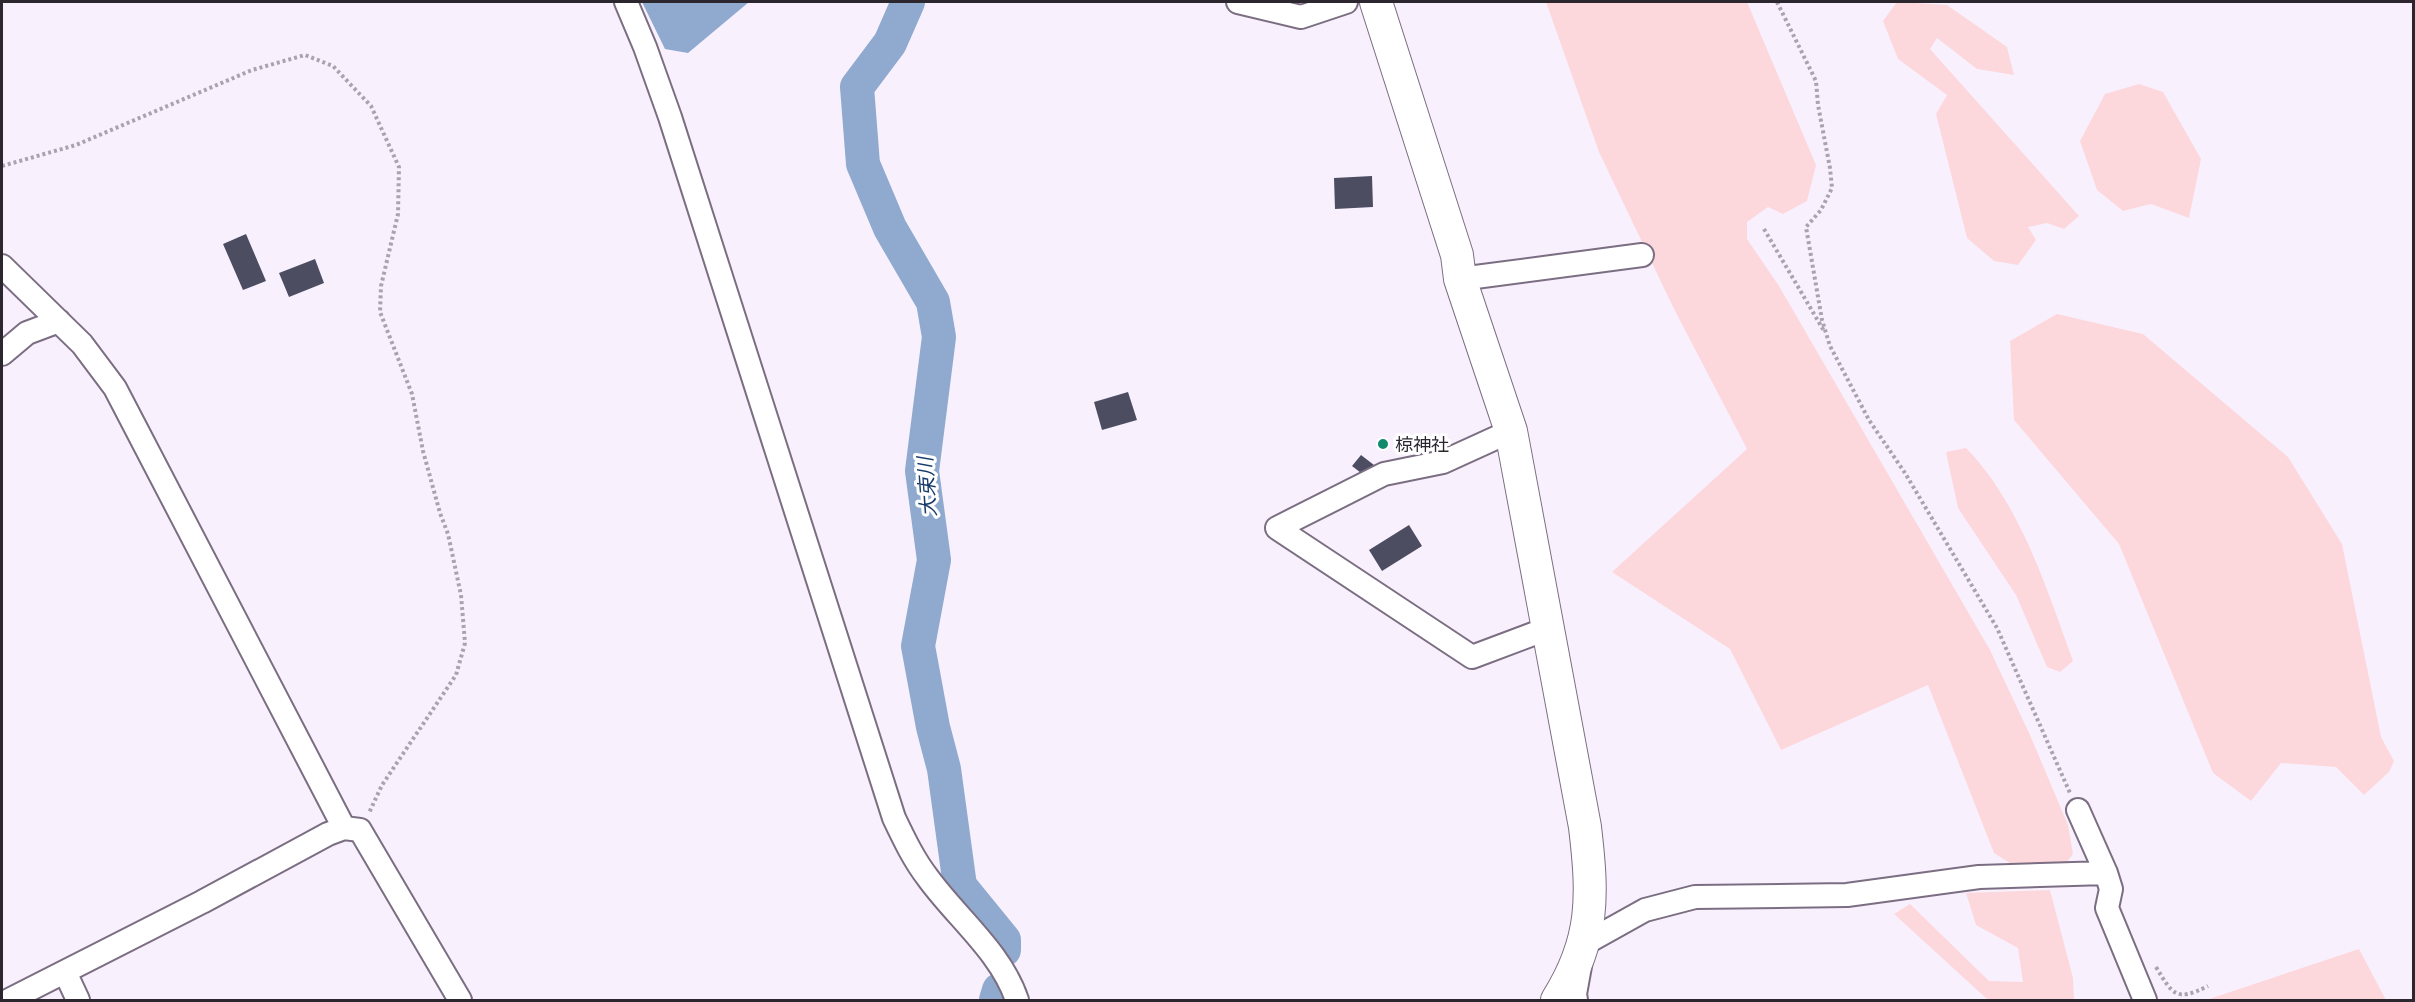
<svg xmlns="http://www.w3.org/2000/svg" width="2415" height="1002" viewBox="0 0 2415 1002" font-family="'PT Sans','Noto Sans JP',sans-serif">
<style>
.green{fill:#fcd8dc}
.water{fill:#8faace}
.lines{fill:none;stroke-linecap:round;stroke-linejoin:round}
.river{stroke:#8faace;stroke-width:34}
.building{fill:#4d4d62}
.street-casing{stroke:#7b6e82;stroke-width:26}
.secondary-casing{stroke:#7b6e82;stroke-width:34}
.path{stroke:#aaa2ae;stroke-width:4;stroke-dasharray:3 3;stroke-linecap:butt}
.street{stroke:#fff;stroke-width:22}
.secondary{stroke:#fff;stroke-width:32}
.poi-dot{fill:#108a6c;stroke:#fff;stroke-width:2}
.labels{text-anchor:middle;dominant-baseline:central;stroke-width:6;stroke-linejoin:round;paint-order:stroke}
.poi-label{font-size:18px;fill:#2c272f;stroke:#fff;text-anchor:start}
.water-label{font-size:20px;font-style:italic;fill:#173b6a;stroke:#fff}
</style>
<rect width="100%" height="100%" fill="#f9f0fe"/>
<path class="green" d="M 1546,2 L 1747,2 L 1816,165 L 1807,201 L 1783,214 L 1768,207 L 1747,222 L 1747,239 L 1779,286 L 1990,650 L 2030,735 L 2068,825 L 2073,854 L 2064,866 L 2016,867 L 1994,853 L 1928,685 L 1781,750 L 1730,649 L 1612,572 L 1747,449 L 1674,309 L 1599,152 Z
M 1897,2 L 1947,5 L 2007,47 L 2014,75 L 1977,69 L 1937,38 L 1930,49 L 2079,216 L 2064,229 L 2047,223 L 2028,227 L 2036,240 L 2018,265 L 1994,261 L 1967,238 L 1936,114 L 1947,95 L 1898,59 L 1883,21 Z
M 2139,84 L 2163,92 L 2201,159 L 2189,218 L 2151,204 L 2123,211 L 2097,190 L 2080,141 L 2105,94 Z
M 2057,314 L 2143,334 L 2288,457 L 2342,544 L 2381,737 L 2394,761 L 2389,772 L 2364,795 L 2336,767 L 2281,763 L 2251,801 L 2213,773 L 2119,544 L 2014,420 L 2010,341 Z
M 1966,448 C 2020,503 2047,589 2073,661 L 2060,672 L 2047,667 L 2016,595 L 1958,508 L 1946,452 Z
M 2050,890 L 2073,978 L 2074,1000 L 1988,1000 L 1894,914 L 1910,904 L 1989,981 L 2023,982 L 2018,948 L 1976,925 L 1966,893 Z
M 2359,949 L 2386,1000 L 2206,1000 Z"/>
<path class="water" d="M 642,2 L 749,2 L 688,53 L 665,49 Z"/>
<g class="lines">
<path class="river" d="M 908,2 L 890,43 L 857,87 L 863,164 L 890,228 L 933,302 L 939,337 L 922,471 L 934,560 L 918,646 L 933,727 L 944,769 L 960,886 L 1004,940 L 1004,950
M 996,1000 L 999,990"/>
</g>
<path class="building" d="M 1372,176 L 1373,207 L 1335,209 L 1334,178 Z
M 246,234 L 266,281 L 243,290 L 223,244 Z
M 315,259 L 324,283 L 289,297 L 279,273 Z
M 1128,392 L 1137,420 L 1102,430 L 1094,402 Z
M 1361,455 L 1374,465 L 1365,476 L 1352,466 Z
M 1409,525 L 1422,546 L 1382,571 L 1369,550 Z"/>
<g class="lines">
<g class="street-casing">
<path id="street" d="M 626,2 L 645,47 L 670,117 L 894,818 C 904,839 914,860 928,878 C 957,918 1001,952 1017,1000
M 1238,2 L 1301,17 L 1346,2
M 2,266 L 82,344 L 115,388 L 344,828
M 1460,279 L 1642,255
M 2,354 L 27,333 L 59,321
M 1511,431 L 1443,462 L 1384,474 L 1277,528 L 1472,657 L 1549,628
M 2078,810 L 2106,873 L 2111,889 L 2107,908 L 2145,1000
M 65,972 L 78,1000
M 9,1000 L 202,902 L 328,834 L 344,828 L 360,830 L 460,1000
M 1576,1000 L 1575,994 L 1584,944 L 1645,910 L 1695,897 L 1847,895 L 1979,877 L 2106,873"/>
</g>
<g class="secondary-casing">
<path id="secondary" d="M 1376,2 L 1457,255 L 1460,279 L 1511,431 L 1585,827 C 1593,895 1595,940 1557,1000"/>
</g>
<path class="path" d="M 1777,2 L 1816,81 L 1818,105 L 1830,168 L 1832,188 L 1821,210 L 1806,227 L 1822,320 L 1830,346 L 1869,420 L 1905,473 L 1997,628 L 2070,793
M 2,166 L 76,145 L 252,70 L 305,55 L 333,66 L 371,106 L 399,167 L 398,214 L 381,286 L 380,312 L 412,394 L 423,451 L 440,513 L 448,534 L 461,595 L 465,643 L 456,675 L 382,785 L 369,813
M 1764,229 L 1824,331
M 2156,967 C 2173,995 2176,1002 2208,986"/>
<use href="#street" class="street"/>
<use href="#secondary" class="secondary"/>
</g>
<circle class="poi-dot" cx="1383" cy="444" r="6"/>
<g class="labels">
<g class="poi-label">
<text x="1395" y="444">椋神社</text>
</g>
<g class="water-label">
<text transform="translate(927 487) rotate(-94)">大束川</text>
</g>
</g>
<rect width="2415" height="1002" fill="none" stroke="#2c272f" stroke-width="6"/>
</svg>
